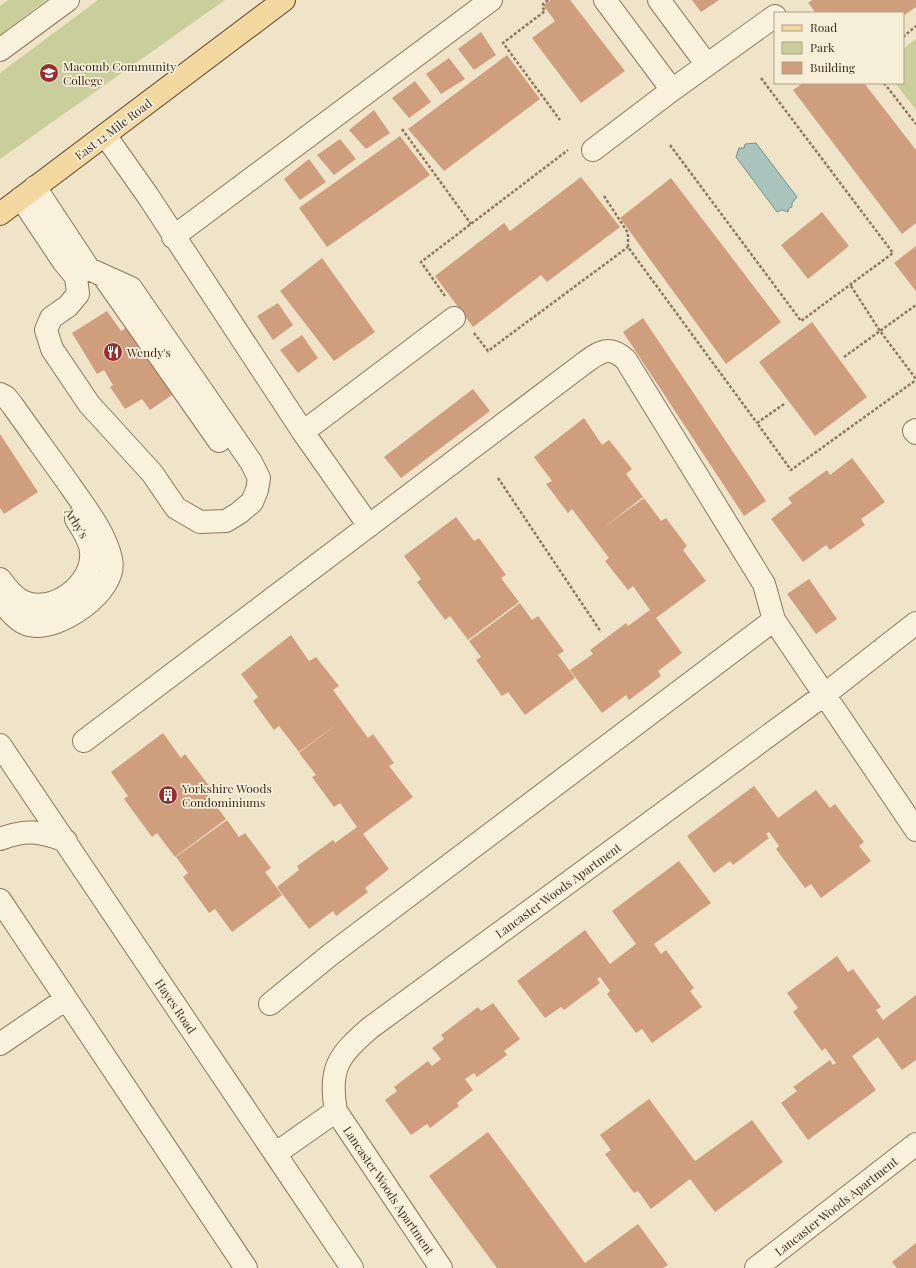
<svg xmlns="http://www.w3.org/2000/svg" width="916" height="1268" viewBox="0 0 916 1268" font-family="'Playfair Display',serif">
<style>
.green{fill:#c9cf9b}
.water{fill:#a9c4bc;stroke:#6f938a}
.building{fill:#cf9f7d}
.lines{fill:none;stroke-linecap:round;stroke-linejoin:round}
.minor-casing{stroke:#8d765c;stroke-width:24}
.major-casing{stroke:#5b4430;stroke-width:24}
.path{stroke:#8d765c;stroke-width:2.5;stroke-dasharray:3 2;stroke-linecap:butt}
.minor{stroke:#faf1dc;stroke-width:22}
.major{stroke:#f3d9a0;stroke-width:22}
.labels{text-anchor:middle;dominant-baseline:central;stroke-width:3.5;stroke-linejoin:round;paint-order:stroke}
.poi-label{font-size:12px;fill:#3d2e20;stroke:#f7eed8;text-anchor:start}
.street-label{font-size:12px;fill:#3d2e20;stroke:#f7eed8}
</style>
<rect width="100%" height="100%" fill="#f0e4c8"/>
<path class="green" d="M 8,0 L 46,0 L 0,35 L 0,6 Z
M 98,0 L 225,0 L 0,159 L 0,73 Z
M 916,39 L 916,110 L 895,83 L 903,83 L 903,49 Z"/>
<path class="water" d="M 756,143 L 797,197 L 792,203 L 792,207 L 789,208 L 788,212 L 782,210 L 777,212 L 736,157 L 739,148 L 744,148 L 745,144 Z"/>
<path class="building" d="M 551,0 L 570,0 L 625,71 L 581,103 L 532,38 L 555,21 L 543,5 Z
M 692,0 L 719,0 L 701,12 Z
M 812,0 L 916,0 L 916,7 L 903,16 L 903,13 L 816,13 L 808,3 Z
M 481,32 L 496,55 L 474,70 L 458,49 Z
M 507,55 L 540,99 L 444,171 L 408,129 Z
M 449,58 L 465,79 L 441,94 L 426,74 Z
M 415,81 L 431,102 L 409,118 L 392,98 Z
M 803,83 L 864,83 L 916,150 L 916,223 L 902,234 L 793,90 Z
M 374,110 L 390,133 L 366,149 L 349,130 Z
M 400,136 L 430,175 L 327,247 L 299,208 Z
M 340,139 L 356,159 L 334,175 L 317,155 Z
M 309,159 L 326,182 L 300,200 L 284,179 Z
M 581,177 L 620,227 L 547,282 L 541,275 L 473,327 L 435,276 L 504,223 L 510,231 Z
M 671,178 L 781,322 L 726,364 L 620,218 Z
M 822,212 L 849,246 L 808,279 L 781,245 Z
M 916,246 L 916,291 L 894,263 Z
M 322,258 L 375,332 L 334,361 L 280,291 Z
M 278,303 L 293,325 L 273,340 L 257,316 Z
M 107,311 L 121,331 L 127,327 L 172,395 L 150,410 L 142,399 L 125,409 L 110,387 L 113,385 L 104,370 L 97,374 L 72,333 Z
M 643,318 L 766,501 L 744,516 L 623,332 Z
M 812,322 L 867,397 L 815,436 L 759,362 Z
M 302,335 L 318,358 L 298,373 L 280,350 Z
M 473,389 L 490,411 L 401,478 L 384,457 Z
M 584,418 L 602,445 L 609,440 L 632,469 L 626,474 L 643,497 L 603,528 L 644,498 L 661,521 L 666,518 L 687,546 L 683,550 L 706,581 L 656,618 L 682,653 L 658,671 L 661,676 L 629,700 L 626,695 L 602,713 L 570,670 L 593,654 L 590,650 L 626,623 L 628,626 L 650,610 L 633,586 L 628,590 L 605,561 L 609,558 L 572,509 L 568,513 L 546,484 L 552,481 L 534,457 Z
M 0,434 L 38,492 L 4,514 L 0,508 Z
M 852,458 L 885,502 L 861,519 L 865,525 L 830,550 L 826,545 L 803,562 L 771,519 L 792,503 L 788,498 L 827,470 L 830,475 Z
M 456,517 L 474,541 L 479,538 L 506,575 L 501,578 L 519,602 L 468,640 L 450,616 L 445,620 L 417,582 L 421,579 L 404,556 Z
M 809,579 L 837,619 L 816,634 L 787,594 Z
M 520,603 L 532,620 L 538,616 L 564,651 L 558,655 L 575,678 L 525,715 L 508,692 L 502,696 L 476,660 L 481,657 L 469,641 Z
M 291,635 L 309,661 L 316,657 L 339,686 L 333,690 L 368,738 L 373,734 L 394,763 L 389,766 L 413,797 L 363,834 L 389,869 L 365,888 L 368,892 L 336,916 L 333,911 L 309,929 L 277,887 L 299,870 L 297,866 L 333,840 L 335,843 L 357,827 L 340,803 L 334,807 L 312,777 L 316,775 L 299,753 L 337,724 L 299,752 L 279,726 L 274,730 L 253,701 L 258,697 L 241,674 Z
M 163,733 L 181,758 L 185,754 L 213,791 L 208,795 L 226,819 L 175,857 L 157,833 L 152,837 L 124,799 L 128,796 L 111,772 Z
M 754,786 L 778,818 L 816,790 L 830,808 L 835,804 L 864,842 L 859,846 L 871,861 L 821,898 L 811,884 L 805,888 L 776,849 L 779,846 L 769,832 L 766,834 L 769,838 L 733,865 L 730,861 L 714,873 L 687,836 Z
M 227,820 L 239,837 L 245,833 L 271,868 L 265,872 L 282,895 L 232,932 L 215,909 L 209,913 L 183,877 L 188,873 L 176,857 Z
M 679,861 L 711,903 L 654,944 L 661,954 L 666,950 L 694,988 L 690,991 L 702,1007 L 652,1043 L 642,1029 L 636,1033 L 607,994 L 610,991 L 600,977 L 597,979 L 600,983 L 564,1010 L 561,1007 L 545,1018 L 517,981 L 585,930 L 610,964 L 636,944 L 612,911 Z
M 837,956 L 848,972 L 853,969 L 881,1007 L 876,1010 L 883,1020 L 916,995 L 916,1060 L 902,1070 L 878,1037 L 852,1056 L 876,1090 L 808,1140 L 781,1103 L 797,1091 L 793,1087 L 830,1060 L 833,1065 L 836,1063 L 825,1048 L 822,1051 L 793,1012 L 798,1008 L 787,993 Z
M 493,1003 L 520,1039 L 504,1051 L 507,1055 L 477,1077 L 474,1073 L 465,1079 L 473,1090 L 457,1103 L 459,1106 L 430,1128 L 427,1124 L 411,1135 L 385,1100 L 397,1091 L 394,1087 L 428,1061 L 432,1066 L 441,1059 L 432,1048 L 444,1039 L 441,1035 L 478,1007 L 481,1011 Z
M 649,1099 L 695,1161 L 752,1120 L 783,1162 L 715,1212 L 690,1179 L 651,1209 L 638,1191 L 634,1193 L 605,1154 L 611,1150 L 600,1135 Z
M 488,1132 L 585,1263 L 638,1224 L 668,1265 L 663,1268 L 497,1268 L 429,1176 Z
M 916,1243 L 916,1268 L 897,1268 L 892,1262 Z"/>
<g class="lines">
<g class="minor-casing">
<path id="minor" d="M 605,0 L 672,90
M 659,0 L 707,65
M 0,50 L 68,0
M 105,135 L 148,196 L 303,432 L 369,526
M 593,150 L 672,90 L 775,16
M 21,198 L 63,261 L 76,277 L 78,294 L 68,306 L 51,318 L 46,330 L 52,349 L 89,404 L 152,473 L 176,508 L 200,522 L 226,521 L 239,513 L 252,502 L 257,490 L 259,478 L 251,462 L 131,288 L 89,269 L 35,187
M 173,237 L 491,0
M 104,277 L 219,441
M 0,394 L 6,397 L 13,406 C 32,433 52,460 71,487 C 86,509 105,532 111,559 C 119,591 57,633 29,625 C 17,622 7,608 0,599
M 916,430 L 914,431 L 916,433
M 303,432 L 454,318
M 0,579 C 5,586 14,597 22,601 C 52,616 94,584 91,552 C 90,539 82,529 76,519
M 774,620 L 916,830
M 84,741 L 583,364 C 599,352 609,344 626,360 L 764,584 L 774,620 L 330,955 L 270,1004
M 0,745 L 352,1268
M 0,839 C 26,829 40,831 66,841
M 0,900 L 246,1268
M 0,1044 L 66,999
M 275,1154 L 336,1111
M 441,1268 L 336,1111 C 328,1068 339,1055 370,1028 L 824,695 L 916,623
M 756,1268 L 916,1144"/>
</g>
<g class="major-casing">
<path id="major" d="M 0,214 L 284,0"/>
</g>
<path class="path" d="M 548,0 L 543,4 L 543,8 L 545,11 L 503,43 L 560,120
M 903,37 L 916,26
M 884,83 L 916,124
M 402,129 L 471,224
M 670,145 L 801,321 L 893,253 L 761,78
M 604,196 L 628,233 L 628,247 L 757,423
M 851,286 L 880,331 L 916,379
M 445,296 L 421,262 L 568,150
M 474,333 L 488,351 L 628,247
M 844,357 L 916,305
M 784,404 L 757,423 L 791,470 L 916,380
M 498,478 L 601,632"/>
<use href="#minor" class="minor"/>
<use href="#major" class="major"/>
</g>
<defs>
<g id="university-disc" transform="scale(1)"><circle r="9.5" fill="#9e2a2b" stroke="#f7eed8"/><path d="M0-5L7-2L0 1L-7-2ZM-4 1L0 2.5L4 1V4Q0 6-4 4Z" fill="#fff"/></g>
<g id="restaurant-disc" transform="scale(1)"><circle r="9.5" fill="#9e2a2b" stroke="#f7eed8"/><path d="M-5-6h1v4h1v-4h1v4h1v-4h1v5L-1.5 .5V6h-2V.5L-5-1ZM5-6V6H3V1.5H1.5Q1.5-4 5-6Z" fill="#fff"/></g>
<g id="building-disc" transform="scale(1)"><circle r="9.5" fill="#9e2a2b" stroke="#f7eed8"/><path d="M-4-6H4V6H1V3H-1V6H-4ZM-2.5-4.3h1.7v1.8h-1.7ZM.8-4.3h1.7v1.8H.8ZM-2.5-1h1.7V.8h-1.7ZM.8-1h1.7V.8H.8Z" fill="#fff"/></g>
</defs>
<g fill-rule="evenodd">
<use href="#university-disc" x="49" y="73"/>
<use href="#restaurant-disc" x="113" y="352"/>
<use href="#building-disc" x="168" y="795"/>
</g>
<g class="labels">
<g class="poi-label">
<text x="63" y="66">Macomb Community<tspan x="63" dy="14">College</tspan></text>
<text x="127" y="352">Wendy's</text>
<text x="182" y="788">Yorkshire Woods<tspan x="182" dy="14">Condominiums</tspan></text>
</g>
<g class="street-label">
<text transform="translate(113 129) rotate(-37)">East 12 Mile Road</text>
<text transform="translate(77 523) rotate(58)">Arby's</text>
<text transform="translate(558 890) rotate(-36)">Lancaster Woods Apartment</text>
<text transform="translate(176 1006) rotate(56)">Hayes Road</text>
<text transform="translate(389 1190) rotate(56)">Lancaster Woods Apartment</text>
<text transform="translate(836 1206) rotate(-38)">Lancaster Woods Apartment</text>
</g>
</g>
<rect x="774" y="12" width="130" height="72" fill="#f7eed8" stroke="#ada18e"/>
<rect x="782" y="25" width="20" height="6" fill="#f3d9a0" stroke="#ada18e"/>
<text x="810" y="32" font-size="12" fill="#3d2e20">Road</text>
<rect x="782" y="42" width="20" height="12" fill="#c9cf9b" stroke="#ada18e"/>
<text x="810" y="52" font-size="12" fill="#3d2e20">Park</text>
<rect x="782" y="62" width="20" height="12" fill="#cf9f7d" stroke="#ada18e"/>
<text x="810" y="72" font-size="12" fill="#3d2e20">Building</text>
</svg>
